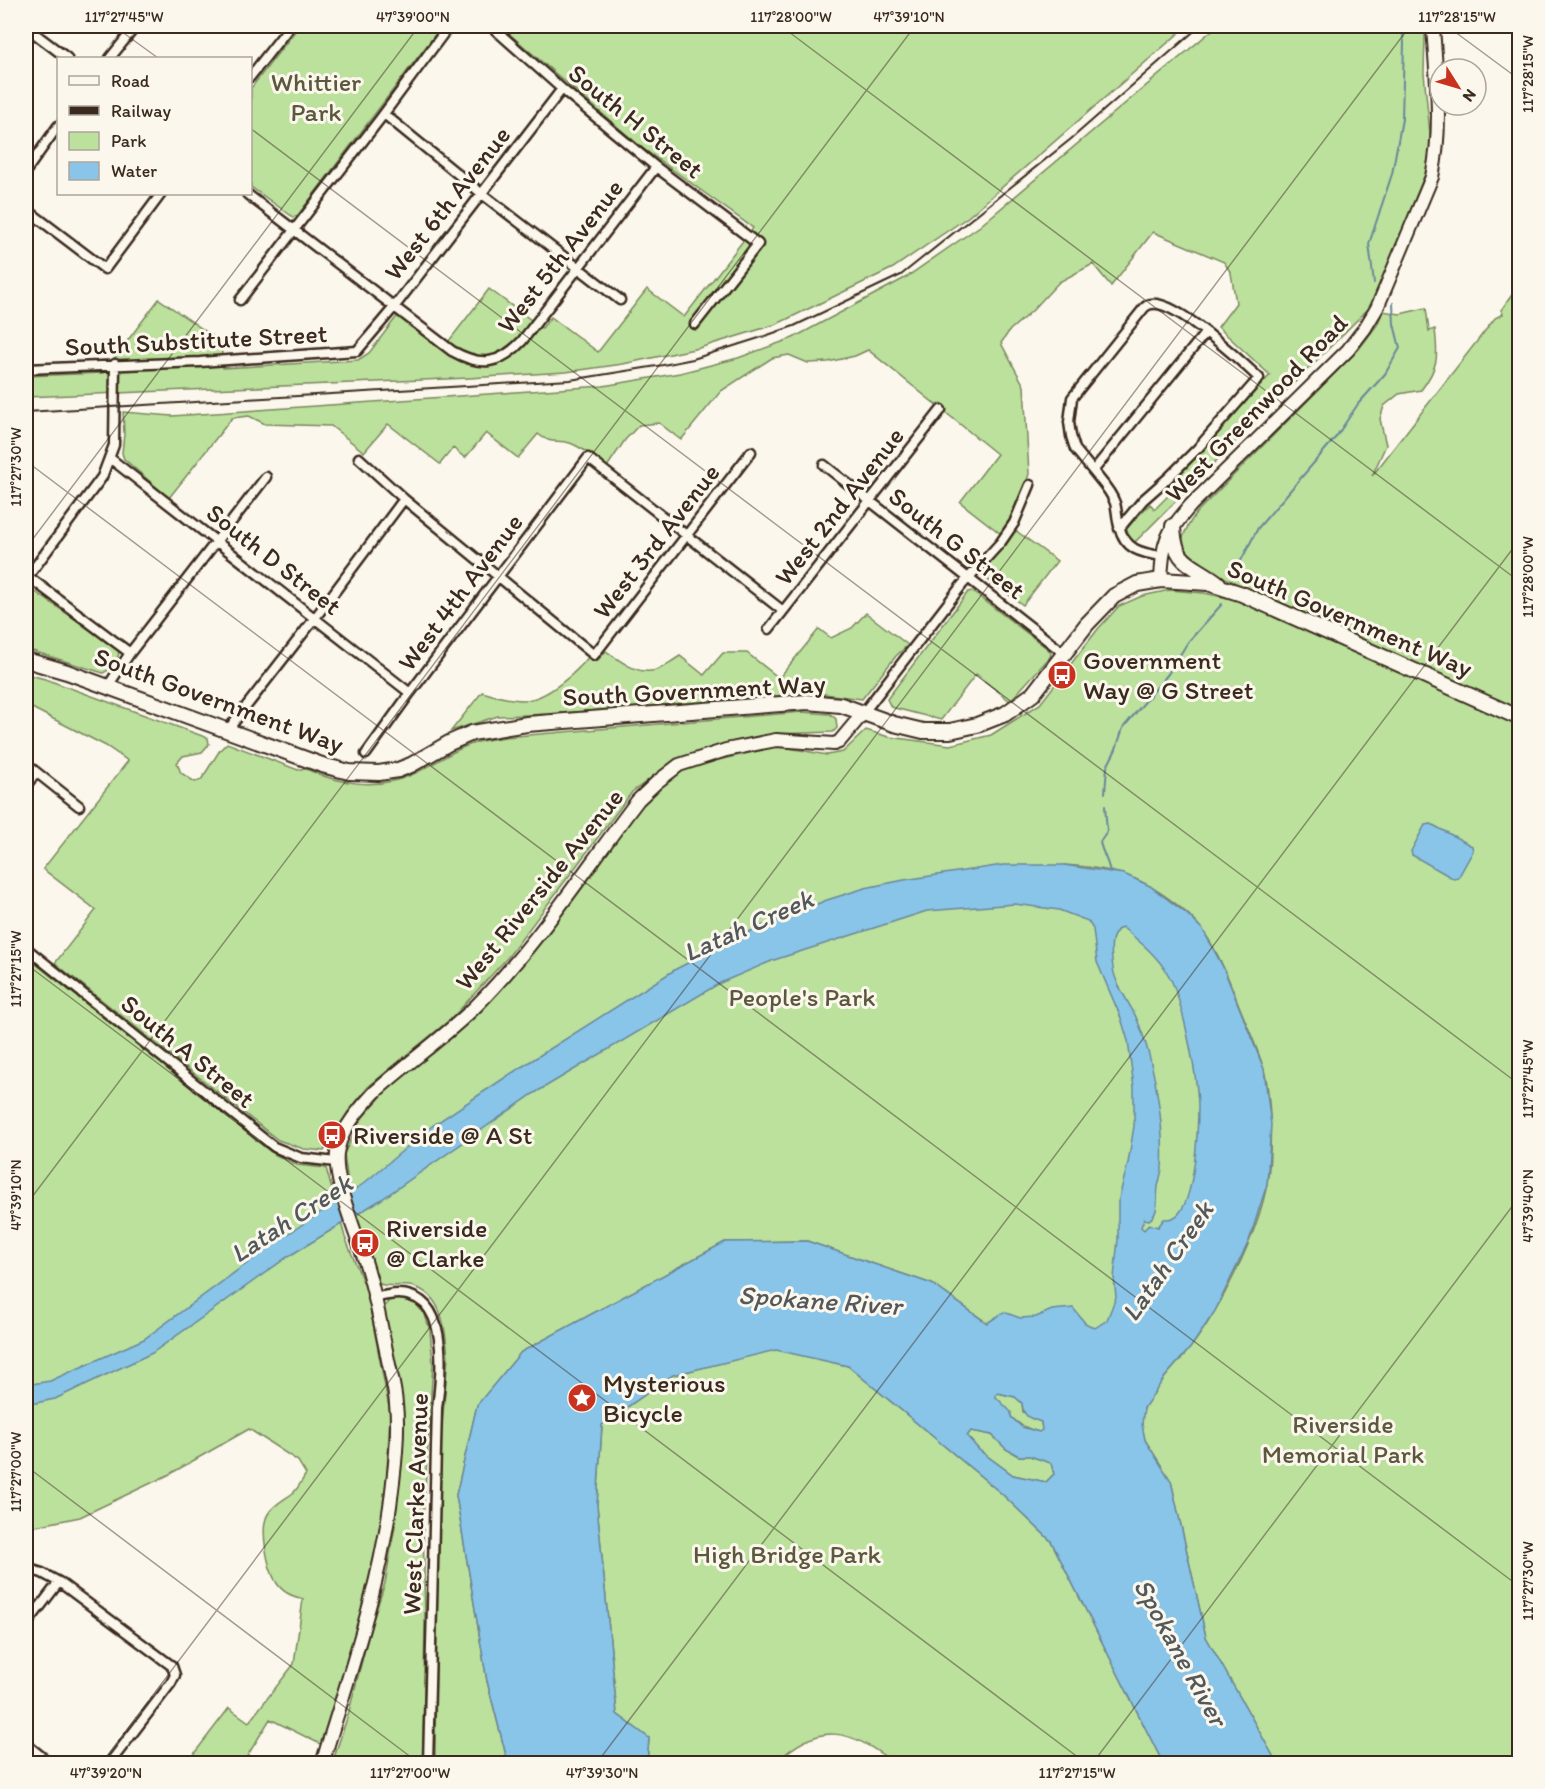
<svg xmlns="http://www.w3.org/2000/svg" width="1545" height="1789" viewBox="0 0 1545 1789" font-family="Itim,sans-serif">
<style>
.green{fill:#bbe19d;stroke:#7b865e;stroke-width:1.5}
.water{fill:#89c5e9;stroke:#6a8798;stroke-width:1.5;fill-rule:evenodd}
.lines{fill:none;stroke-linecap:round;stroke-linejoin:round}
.stream{stroke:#6a8798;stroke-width:2}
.street-casing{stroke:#3b2a1e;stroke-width:13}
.secondary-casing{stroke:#3b2a1e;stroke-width:16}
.primary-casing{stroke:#3b2a1e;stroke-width:18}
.street{stroke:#fbf7ec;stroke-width:8}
.secondary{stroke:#fbf7ec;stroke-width:12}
.primary{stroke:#fbf7ec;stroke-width:14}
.rail{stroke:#3b2a1e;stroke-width:2}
.ticks{fill:none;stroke:#3b2a1e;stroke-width:1.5;stroke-opacity:0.45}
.labels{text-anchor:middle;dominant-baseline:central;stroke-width:6;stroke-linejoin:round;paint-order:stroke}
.park-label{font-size:26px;fill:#5b583e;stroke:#fbf7ec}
.street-label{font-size:26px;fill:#3b2a1e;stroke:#fbf7ec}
.poi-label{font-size:26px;fill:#3b2a1e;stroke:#fbf7ec;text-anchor:start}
.water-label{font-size:27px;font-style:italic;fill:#52585b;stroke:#fbf7ec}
.neatline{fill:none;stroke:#3b2a1e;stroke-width:2}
.ticks-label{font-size:15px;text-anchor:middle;fill:#3b2a1e}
</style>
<rect width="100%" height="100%" fill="#fbf7ec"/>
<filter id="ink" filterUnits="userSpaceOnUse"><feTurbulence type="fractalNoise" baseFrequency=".0167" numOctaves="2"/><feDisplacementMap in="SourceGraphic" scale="12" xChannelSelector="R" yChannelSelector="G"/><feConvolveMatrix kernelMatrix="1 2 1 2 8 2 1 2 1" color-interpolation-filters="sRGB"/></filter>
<g filter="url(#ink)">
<path class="green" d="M 299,26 L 436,26 L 440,28 L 298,215 L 293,217 L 251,187 L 251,88 Z
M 500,26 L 1187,26 L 968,217 L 893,268 L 777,324 L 699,348 L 623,364 L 566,372 L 469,378 L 26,397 L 26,376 L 103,373 L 159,299 L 221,342 L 223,368 L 358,360 L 369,353 L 398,315 L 442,350 L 489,289 L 542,328 L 551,317 L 598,352 L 647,289 L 684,317 L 753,228 L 641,147 Z
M 1217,26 L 1423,26 L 1425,34 L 1424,73 L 1431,144 L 1425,174 L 1373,304 L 1135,542 L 1129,537 L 1126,528 L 1150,504 L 1155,509 L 1168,496 L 1165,491 L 1270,375 L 1218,327 L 1236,303 L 1231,273 L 1224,262 L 1153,232 L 1111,286 L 1093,264 L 1059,282 L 1032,311 L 1010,330 L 1001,343 L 1024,386 L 1029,474 L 1016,514 L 1001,534 L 960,502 L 997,454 L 868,350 L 855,356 L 828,362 L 808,363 L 789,355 L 772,358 L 721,391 L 681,440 L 659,423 L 639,425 L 625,440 L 607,467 C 595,458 584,448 570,443 C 555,439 552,445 538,434 L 518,458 L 486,433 L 465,458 L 453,448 L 440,464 L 388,424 L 364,452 L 331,426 L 265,424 L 249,416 L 232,418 L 169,498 L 124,459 L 122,453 L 124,434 L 123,412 L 172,416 L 603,386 L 680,373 L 738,358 L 793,338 L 905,278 L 980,226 Z
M 1519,285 L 1519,1763 L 1277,1763 L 1206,1637 L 1171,1481 L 1145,1440 C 1142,1430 1140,1419 1144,1409 C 1154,1386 1175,1367 1190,1348 C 1221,1308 1258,1233 1267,1184 C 1272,1155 1272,1095 1263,1067 C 1257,1047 1248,1028 1240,1008 C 1230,982 1219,953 1203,931 C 1190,913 1169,898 1151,887 C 1125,871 1094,867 1064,865 L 1047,886 L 1110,886 L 1152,910 L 1193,948 L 1236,1022 L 1259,1105 L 1255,1160 L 1227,1227 L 1166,1302 L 1105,1406 L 932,1284 L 807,1241 L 725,1242 L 521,1352 L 477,1405 L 456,1495 L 487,1681 L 508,1763 L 435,1763 L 437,1480 L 448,1358 C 446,1334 444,1298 417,1288 C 405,1283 391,1288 380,1284 L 378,1279 L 350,1196 L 344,1154 L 361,1119 L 397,1079 L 466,1023 L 546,931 L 644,800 L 680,769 L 778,746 L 827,755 L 843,752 L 866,730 L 889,737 L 950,745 L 991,735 L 1040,704 L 1098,629 L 1119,606 L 1142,596 L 1170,590 L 1204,593 L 1270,607 L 1274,601 L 1196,564 C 1174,546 1183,532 1197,512 L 1359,349 L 1377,325 L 1383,311 L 1400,314 L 1426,308 L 1429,331 L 1435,329 C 1438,356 1439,367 1421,390 L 1399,394 L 1384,406 L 1380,419 L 1386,445 L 1372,476 L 1495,318 L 1503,314 L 1501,310 Z
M 1015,530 L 1057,561 L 1023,605 L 984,577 L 983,572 Z
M 31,589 L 118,649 C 121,658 112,669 103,673 L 26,649 L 26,595 Z
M 972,591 L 1048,649 L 1051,653 L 1050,657 L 1010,701 L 976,674 L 941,720 L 891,707 L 887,699 L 968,592 Z
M 866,613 L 908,645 L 896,656 L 862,699 L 817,693 L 550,714 L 498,716 L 451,731 L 482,692 C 495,696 509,700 524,700 C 546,700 577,672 590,655 L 597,661 L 606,651 C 621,662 640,677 659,669 C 666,666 673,660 680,656 L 704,675 L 723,653 L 747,653 L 779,678 L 819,629 L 831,638 L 852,628 Z
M 26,674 L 45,679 L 208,738 L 209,744 L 202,752 L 183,756 L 177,763 L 181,773 L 195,782 L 201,780 L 220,750 L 227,743 L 298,770 L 304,768 C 337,784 377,790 411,775 C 431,767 449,752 469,745 C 480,740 493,739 505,737 L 802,712 L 830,714 L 836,719 L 837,728 L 833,732 L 774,734 L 723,744 L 675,761 L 632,792 L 508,957 L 453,1017 L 368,1087 L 348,1112 L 324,1151 L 304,1149 L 278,1140 L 55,963 L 96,910 L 43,869 L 128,761 L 106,746 L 26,705 Z
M 26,956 L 276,1155 L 297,1165 L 326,1168 L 345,1237 L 367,1292 L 390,1413 L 384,1529 L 356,1641 L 324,1746 L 270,1719 L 243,1763 L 205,1763 L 193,1755 L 229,1708 L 249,1722 L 294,1664 L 303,1599 C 292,1596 283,1593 276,1582 C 268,1568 259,1529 268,1514 C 274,1504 284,1500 293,1493 C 298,1489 302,1480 306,1474 L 298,1461 L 249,1429 L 168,1475 L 80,1517 L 26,1528 Z
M 401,1299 L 416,1304 L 425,1315 L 430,1330 L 433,1364 L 423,1522 L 425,1612 L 423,1763 L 332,1764 L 348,1715 L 371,1626 L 385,1583 L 395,1526 L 404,1430 L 401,1390 L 384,1308 L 389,1300 Z
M 776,1349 L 848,1366 L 1002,1494 L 1051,1541 L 1163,1763 L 894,1763 C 848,1728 820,1721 775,1763 L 647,1763 L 649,1738 L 617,1714 L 597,1505 L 602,1425 L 673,1375 Z
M 998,1393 L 1015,1397 L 1022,1403 L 1023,1412 L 1041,1422 L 1042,1430 L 1039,1432 C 1014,1425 1010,1416 995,1396 Z
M 971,1431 L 992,1435 L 1006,1449 L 1018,1456 L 1030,1456 L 1051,1463 L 1054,1474 L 1046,1482 L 1013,1475 L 979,1450 L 967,1436 Z"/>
<path class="water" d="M 1431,824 L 1472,846 L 1473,851 L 1458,878 L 1454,879 L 1412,855 L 1411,851 L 1425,825 Z
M 1003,865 L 1064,865 L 1124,874 L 1150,886 L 1187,914 L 1203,930 L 1223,967 L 1264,1069 L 1271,1125 L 1267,1184 L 1249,1241 L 1215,1311 L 1191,1347 L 1165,1377 L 1144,1408 L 1142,1424 L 1145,1440 L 1171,1481 L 1206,1637 L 1277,1763 L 1163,1763 L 1051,1541 L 1002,1494 L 848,1366 L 776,1350 L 673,1375 L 602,1425 L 597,1505 L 617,1714 L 649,1738 L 647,1763 L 508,1763 L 487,1681 L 456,1495 L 477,1405 L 521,1352 L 725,1242 L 807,1241 L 932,1284 L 987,1323 L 1004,1312 L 1020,1318 L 1036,1317 L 1052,1310 L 1073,1308 L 1085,1323 L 1095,1328 L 1107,1320 L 1116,1297 L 1114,1278 L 1118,1239 L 1118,1202 L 1128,1163 L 1134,1126 L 1134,1088 L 1128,1041 L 1121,1018 L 1097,962 L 1093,929 L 1088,921 L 1059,910 L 1015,904 L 927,911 L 774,960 L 720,983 L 533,1094 L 382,1199 L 286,1258 L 152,1353 L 55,1399 L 26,1405 L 26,1385 L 50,1381 L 144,1339 L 276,1242 L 363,1184 L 432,1126 L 512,1073 L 676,969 L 759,927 L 827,900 L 865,888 L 904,880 ZM 1122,927 C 1139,941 1158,956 1169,976 C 1183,1001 1197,1076 1198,1105 C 1198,1130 1195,1193 1180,1212 C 1176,1218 1171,1219 1164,1219 L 1158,1227 L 1149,1224 L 1144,1230 L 1141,1227 L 1144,1219 L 1149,1220 C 1160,1213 1156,1199 1158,1187 C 1159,1181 1161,1175 1162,1169 C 1165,1125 1154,1058 1136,1017 C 1129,1002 1115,984 1113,968 C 1111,954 1108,933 1122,927 ZM 998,1393 L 1015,1397 L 1022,1403 C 1023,1416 1028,1418 1041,1422 L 1042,1430 L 1039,1432 L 1022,1427 L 1011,1417 L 1011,1412 L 995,1396 ZM 971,1431 L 992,1435 L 1006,1449 L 1019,1456 L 1030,1456 L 1051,1463 L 1054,1474 L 1046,1482 L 1013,1475 L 979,1450 L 967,1436 Z"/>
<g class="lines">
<path class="stream" d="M 1374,283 L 1369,244 L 1392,174 L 1402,119 L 1404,43 L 1402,26
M 1234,574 L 1258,528 L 1336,437 L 1358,404 L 1385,374 L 1400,348 L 1394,324 L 1393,303
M 1105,793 L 1107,767 L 1116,749 L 1123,728 L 1168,674 L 1188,642 L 1222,604
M 1105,806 L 1107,832 L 1100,842 C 1102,853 1109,862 1110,873"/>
<g class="street-casing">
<path id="street" d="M 491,26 L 562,89 L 656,167 L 758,244 L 695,324
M 26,27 L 67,58
M 110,58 L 136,26
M 250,77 L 290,26
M 384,114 L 481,193 L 620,300
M 26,171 L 58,126
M 247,194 L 452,351 C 481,367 499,365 522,341 L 656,167
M 26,209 L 105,269 L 161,194
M 240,300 L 380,119 L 449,26
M 26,369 L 200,362 L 357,351 L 395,306 L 562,89
M 359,458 L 404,499 L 594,655 L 751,452
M 111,459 L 410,693
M 824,465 L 1065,654
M 1093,471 L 1075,449 L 1071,436 L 1069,422 L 1072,398 L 1144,308 C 1146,306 1149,304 1152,304 C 1175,300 1241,361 1259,378 L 1198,448 L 1168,478 L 1143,500 L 1119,529
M 1162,556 C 1141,553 1125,550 1119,526 C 1117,519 1117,510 1115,503 C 1111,491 1101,481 1093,471 L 1206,332
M 26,575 L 130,653
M 26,579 L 102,477 L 114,445 L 115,364
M 769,629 L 941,410
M 108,686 L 130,653 L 266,477
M 864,712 L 962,585 L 1001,542 L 1014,523 L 1030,485
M 227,731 L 315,618 L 404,499
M 366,754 L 410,693 L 588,458 L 783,611
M 26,764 L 79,806
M 26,786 L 36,772
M 26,948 L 274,1147 L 301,1158 L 336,1162
M 374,1298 C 387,1295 399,1292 411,1296 C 449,1307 441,1378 437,1408 L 428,1764
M 26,1568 L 42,1573 L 59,1582 L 172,1666 L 175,1675 L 171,1683 L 109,1764
M 26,1625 L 59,1582
M 26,1744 L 51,1764"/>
</g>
<g class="secondary-casing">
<path id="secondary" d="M 1161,580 C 1163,540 1165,535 1191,505 L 1348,350 L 1365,328 L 1377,308 L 1432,177 C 1443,127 1436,76 1433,26
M 322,1764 C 350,1672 383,1578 393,1482 C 396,1457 399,1429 396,1404 C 395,1388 390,1371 387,1355 C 381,1327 376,1298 368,1271 C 360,1240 330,1178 338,1148 C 343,1127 361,1107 375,1092 C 408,1062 445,1037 477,1005 C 538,943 586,868 638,800 L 657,782 L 679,765 L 726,750 L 776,740 L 834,744 L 839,742 L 864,712"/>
</g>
<g class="primary-casing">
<path id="primary" d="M 1173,526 C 1174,565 1192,563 1218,583
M 26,660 L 67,672 L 322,765 L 349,772 L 379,773 L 398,770 L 411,765 L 449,743 L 472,733 L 527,724 L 807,702 L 841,705 L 894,724 L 923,731 L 950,731 L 977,725 L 1005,714 L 1033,694 L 1087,624 L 1114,596 L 1137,584 L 1161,580 L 1208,583 L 1242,594 L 1520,718"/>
</g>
<use href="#street" class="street"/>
<use href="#secondary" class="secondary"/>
<use href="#primary" class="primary"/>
<path class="rail" d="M 26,412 L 570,380 L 663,365 L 693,359 L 759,338 L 794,326 L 901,275 L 1071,139 L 1200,26"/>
</g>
</g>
<path class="ticks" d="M 114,26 L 158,58M 781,26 L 1520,582M 1447,26 L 1520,80M 250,128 L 1520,1085M 26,461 L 1520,1587M 26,548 L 419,26M 26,964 L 1087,1764M 26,1205 L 915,26M 26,1466 L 420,1764M 101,1764 L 1410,26M 596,1764 L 1520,539M 1092,1764 L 1520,1196"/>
<defs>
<g id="bus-disc" transform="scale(1.5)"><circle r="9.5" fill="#c8321e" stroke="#fbf7ec"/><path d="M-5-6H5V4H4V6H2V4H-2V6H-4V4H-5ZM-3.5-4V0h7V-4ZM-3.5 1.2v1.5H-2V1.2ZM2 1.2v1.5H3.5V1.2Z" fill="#fff"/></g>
<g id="sight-disc" transform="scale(1.5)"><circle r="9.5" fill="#c8321e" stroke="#fbf7ec"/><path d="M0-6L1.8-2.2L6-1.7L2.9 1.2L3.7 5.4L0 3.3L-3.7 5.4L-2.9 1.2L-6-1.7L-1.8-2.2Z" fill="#fff"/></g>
</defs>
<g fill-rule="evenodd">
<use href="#bus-disc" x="1062" y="675"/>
<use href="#bus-disc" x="332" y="1135"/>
<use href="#bus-disc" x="365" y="1243"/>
<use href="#sight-disc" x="582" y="1398"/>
</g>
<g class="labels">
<g class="park-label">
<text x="316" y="82">Whittier<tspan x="316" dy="30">Park</tspan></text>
<text x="802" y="997">People's Park</text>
<text x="1343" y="1424">Riverside<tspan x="1343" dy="30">Memorial Park</tspan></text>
<text x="787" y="1554">High Bridge Park</text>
</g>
<g class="street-label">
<text transform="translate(636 121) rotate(39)">South H Street</text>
<text transform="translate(447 203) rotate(-52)">West 6th Avenue</text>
<text transform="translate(560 256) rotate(-52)">West 5th Avenue</text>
<text transform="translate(196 340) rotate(-3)">South Substitute Street</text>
<text transform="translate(1256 408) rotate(-46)">West Greenwood Road</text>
<text transform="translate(839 506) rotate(-52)">West 2nd Avenue</text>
<text transform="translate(656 541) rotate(-52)">West 3rd Avenue</text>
<text transform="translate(957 543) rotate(38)">South G Street</text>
<text transform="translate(274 559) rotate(38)">South D Street</text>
<text transform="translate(460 592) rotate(-53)">West 4th Avenue</text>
<text transform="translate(1350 618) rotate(23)">South Government Way</text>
<text transform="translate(694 690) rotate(-3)">South Government Way</text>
<text transform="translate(219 700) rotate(20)">South Government Way</text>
<text transform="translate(539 889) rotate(-51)">West Riverside Avenue</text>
<text transform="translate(188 1051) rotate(39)">South A Street</text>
<text transform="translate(415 1504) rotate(-88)">West Clarke Avenue</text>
</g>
<g class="poi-label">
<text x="1083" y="660">Government<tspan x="1083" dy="30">Way @ G Street</tspan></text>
<text x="353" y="1135">Riverside @ A St</text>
<text x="386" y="1228">Riverside<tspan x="386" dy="30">@ Clarke</tspan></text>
<text x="603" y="1383">Mysterious<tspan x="603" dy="30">Bicycle</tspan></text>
</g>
<g class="water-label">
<text transform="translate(748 925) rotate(-24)">Latah Creek</text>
<text transform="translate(291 1218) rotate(-33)">Latah Creek</text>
<text transform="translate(1167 1261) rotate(-55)">Latah Creek</text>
<text transform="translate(820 1300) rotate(4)">Spokane River</text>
<text transform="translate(1181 1652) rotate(61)">Spokane River</text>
</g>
</g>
<rect width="1545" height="1789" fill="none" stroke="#fbf7ec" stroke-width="66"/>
<rect x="57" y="57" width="195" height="138" fill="#fbf7ec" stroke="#aea59a" stroke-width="1.5"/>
<rect x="69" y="76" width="30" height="9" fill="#fbf7ec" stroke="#aea59a" stroke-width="1.5"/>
<text x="111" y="87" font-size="18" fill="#3b2a1e">Road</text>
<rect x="69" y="106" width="30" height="9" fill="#3b2a1e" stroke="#aea59a" stroke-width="1.5"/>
<text x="111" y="117" font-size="18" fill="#3b2a1e">Railway</text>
<rect x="69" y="132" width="30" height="18" fill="#bbe19d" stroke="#aea59a" stroke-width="1.5"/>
<text x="111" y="147" font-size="18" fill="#3b2a1e">Park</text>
<rect x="69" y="162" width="30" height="18" fill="#89c5e9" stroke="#aea59a" stroke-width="1.5"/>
<text x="111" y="177" font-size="18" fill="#3b2a1e">Water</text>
<g transform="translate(1458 87) rotate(127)"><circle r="28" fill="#fbf7ec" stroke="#aea59a" stroke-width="1.5"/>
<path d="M0-4.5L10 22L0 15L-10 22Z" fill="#c8321e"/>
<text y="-9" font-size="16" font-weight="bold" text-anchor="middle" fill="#3b2a1e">N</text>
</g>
<rect x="33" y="33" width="1479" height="1723" class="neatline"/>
<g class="ticks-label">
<text x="124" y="22">117°27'45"W</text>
<text x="413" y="22">47°39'00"N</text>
<text x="791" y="22">117°28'00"W</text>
<text x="909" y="22">47°39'10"N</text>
<text x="1457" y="22">117°28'15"W</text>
<text transform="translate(1528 74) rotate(-90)" y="5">117°28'15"W</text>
<text transform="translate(16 467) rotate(-90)" y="5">117°27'30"W</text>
<text transform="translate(1528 577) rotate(-90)" y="5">117°28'00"W</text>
<text transform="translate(16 969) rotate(-90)" y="5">117°27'15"W</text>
<text transform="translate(1528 1079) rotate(-90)" y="5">117°27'45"W</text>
<text transform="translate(16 1195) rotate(-90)" y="5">47°39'10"N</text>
<text transform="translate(1528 1206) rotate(-90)" y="5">47°39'40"N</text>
<text transform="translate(16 1472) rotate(-90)" y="5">117°27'00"W</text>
<text transform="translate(1528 1581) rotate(-90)" y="5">117°27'30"W</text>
<text x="106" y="1778">47°39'20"N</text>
<text x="410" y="1778">117°27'00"W</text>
<text x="602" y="1778">47°39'30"N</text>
<text x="1077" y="1778">117°27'15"W</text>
</g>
</svg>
